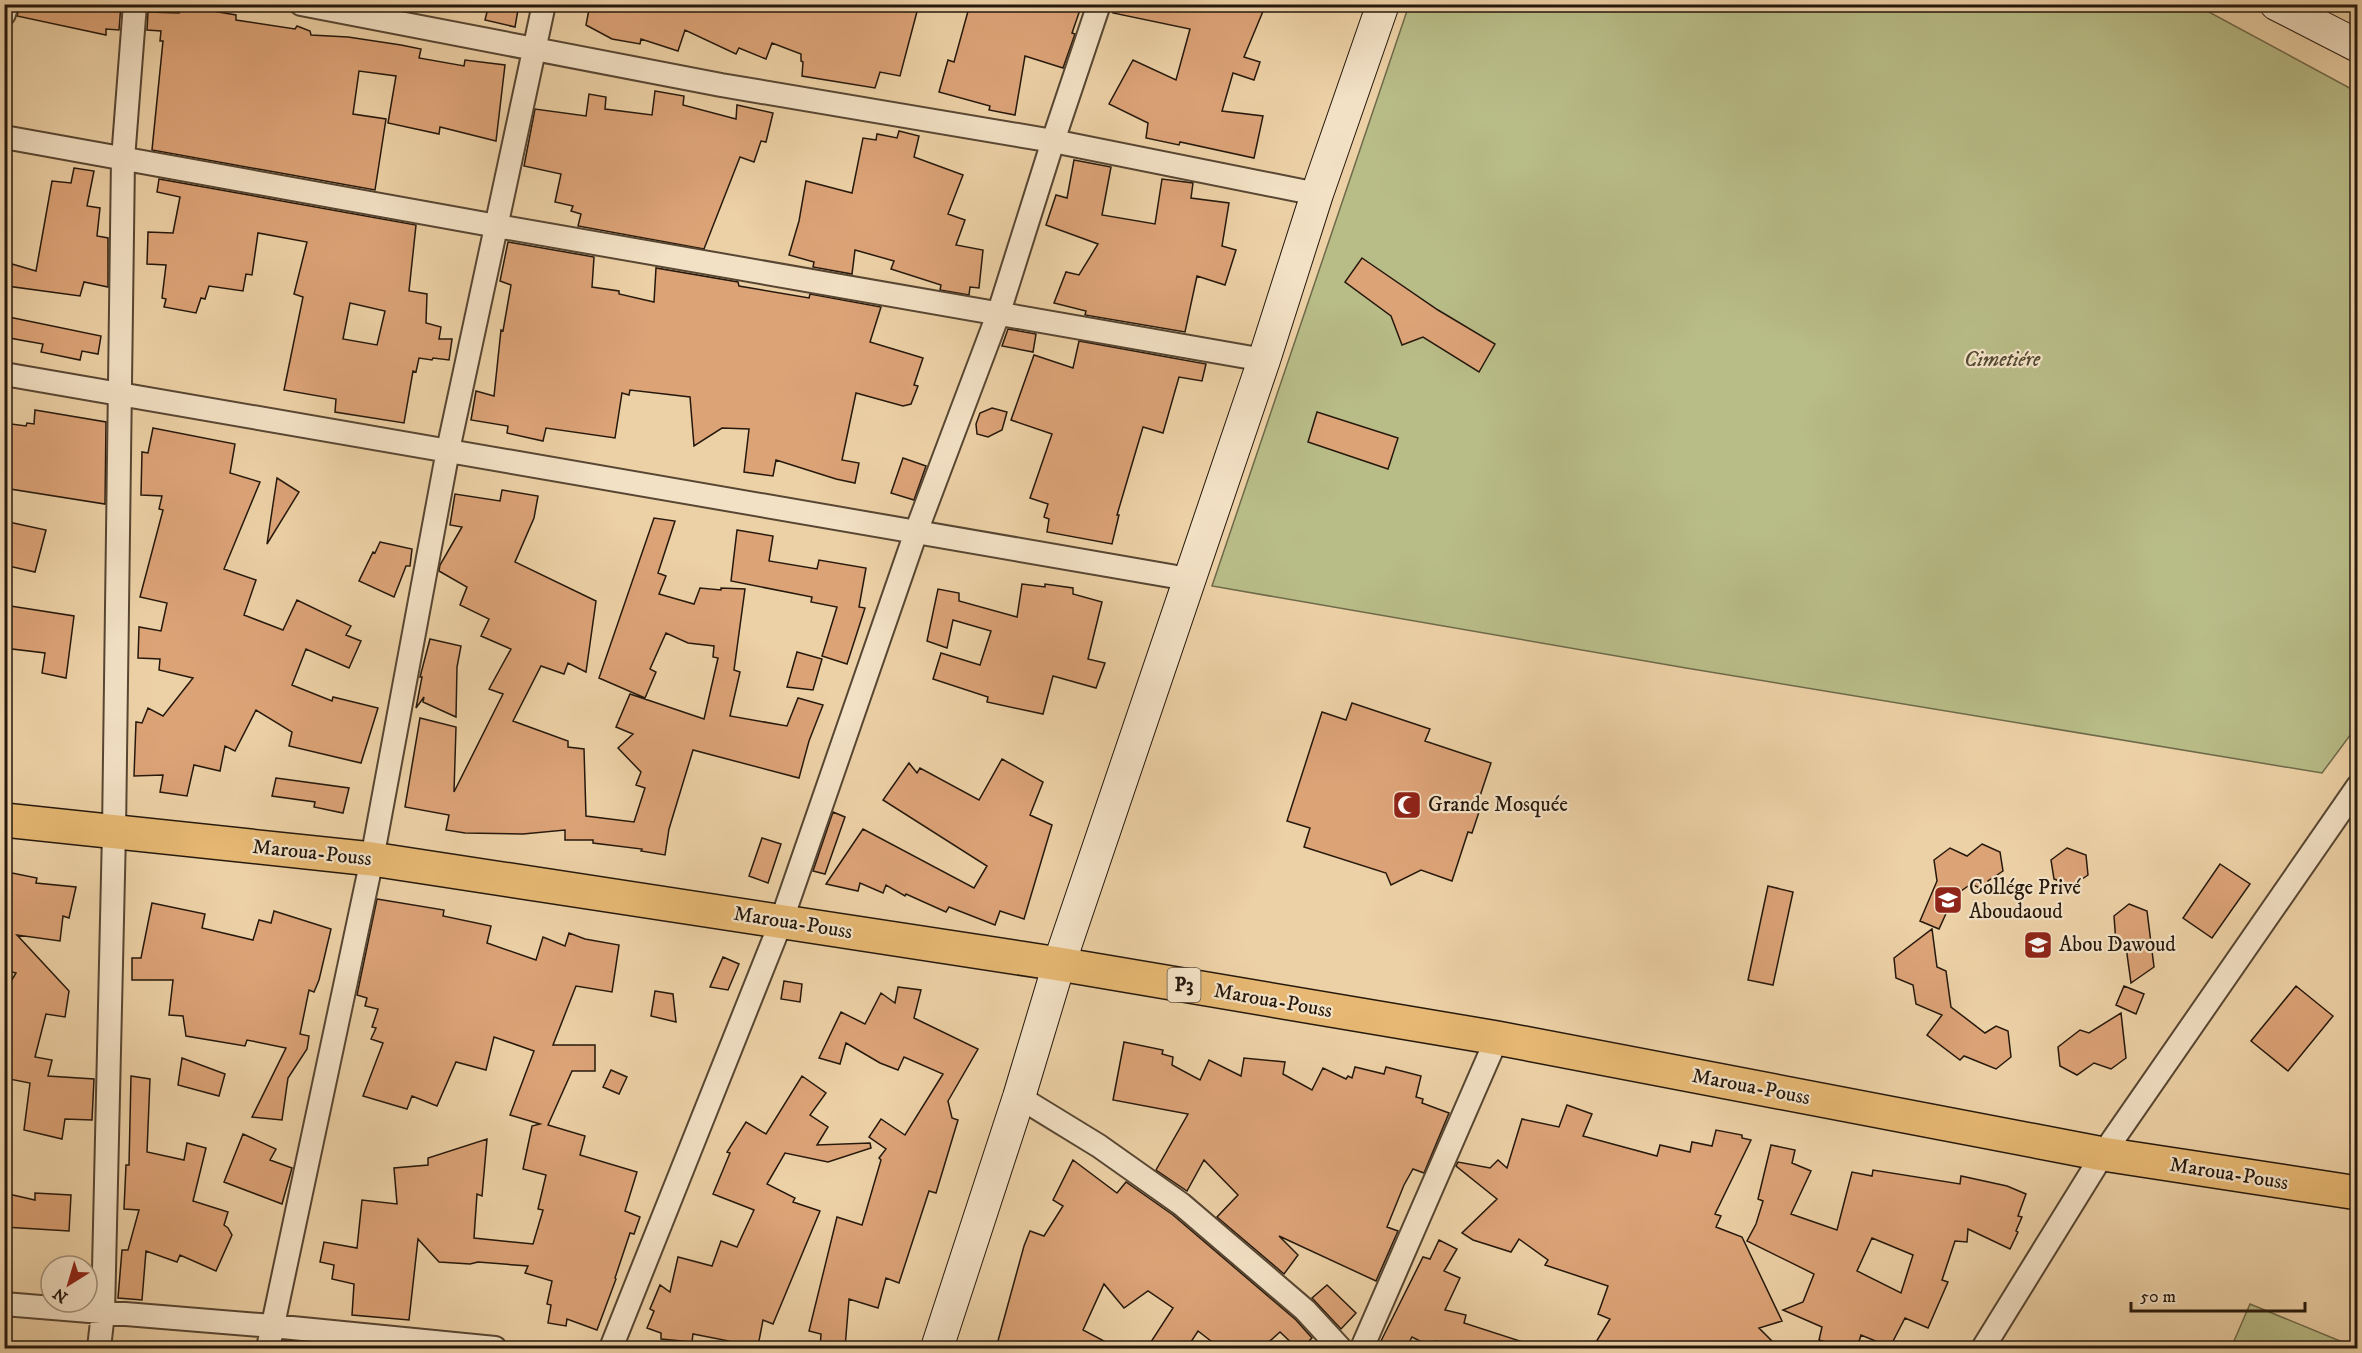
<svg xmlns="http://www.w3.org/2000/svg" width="2362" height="1353" viewBox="0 0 2362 1353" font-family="'IM FELL DW Pica',serif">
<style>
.green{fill:#b8bc87;stroke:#6e6a4a;stroke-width:1.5}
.building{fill:#dca377;stroke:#25180c;stroke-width:1.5;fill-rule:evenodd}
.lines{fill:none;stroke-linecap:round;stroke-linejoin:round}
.minor-casing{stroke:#574632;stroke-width:26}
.secondary-casing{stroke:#25180c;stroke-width:34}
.primary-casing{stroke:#25180c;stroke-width:36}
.minor{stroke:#f3e1c5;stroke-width:22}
.secondary{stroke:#f3e1c5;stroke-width:32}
.primary{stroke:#e6b873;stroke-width:33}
.labels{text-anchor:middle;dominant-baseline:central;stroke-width:4.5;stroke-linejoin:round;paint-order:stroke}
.shield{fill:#f3e1c5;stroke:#635444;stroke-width:1.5}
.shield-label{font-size:20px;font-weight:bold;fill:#25180c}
.park-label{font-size:21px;font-style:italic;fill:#514931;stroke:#f3e1c5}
.poi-label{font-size:21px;fill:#25180c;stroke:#f3e1c5;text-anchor:start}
.street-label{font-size:21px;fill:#25180c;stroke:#f3e1c5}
</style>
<rect width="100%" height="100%" fill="#edd1a6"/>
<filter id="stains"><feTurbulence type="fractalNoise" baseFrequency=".00333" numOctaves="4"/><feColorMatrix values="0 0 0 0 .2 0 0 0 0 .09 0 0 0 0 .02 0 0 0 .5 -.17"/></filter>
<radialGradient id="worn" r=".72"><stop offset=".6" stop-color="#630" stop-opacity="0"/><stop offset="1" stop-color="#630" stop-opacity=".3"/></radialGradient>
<path class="green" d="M 1409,5 L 2196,5 L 2357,92 L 2357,726 L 2322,773 L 1686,668 L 1212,586 Z
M 2250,1304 L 2357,1348 L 2231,1348 Z"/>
<path class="building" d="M 20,4 L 121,4 L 119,30 L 106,29 L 106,35 L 17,16 Z
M 489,4 L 519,4 L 515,27 L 485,20 Z
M 590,4 L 919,4 L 900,76 L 880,72 L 875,88 L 802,76 L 803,62 L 801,61 L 801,54 L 772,43 L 766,59 L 739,48 L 736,54 L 685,30 L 678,51 L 641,39 L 640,44 L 612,39 L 586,25 Z
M 970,4 L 1082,4 L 1072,33 L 1075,34 L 1063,68 L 1025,56 L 1015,115 L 989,110 L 990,106 L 939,92 L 948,60 L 954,62 Z
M 1114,4 L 1166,4 L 1184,8 L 1184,4 L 1197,4 L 1220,9 L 1222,4 L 1266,4 L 1244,57 L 1260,62 L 1254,80 L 1233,73 L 1222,111 L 1263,116 L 1254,158 L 1180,142 L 1179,145 L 1146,138 L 1148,123 L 1109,104 L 1133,60 L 1176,80 L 1190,29 L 1113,13 Z
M 183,6 L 236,15 L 236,20 L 295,29 L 297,26 L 310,31 L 311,35 L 348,37 L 401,45 L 421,49 L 419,58 L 464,66 L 465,60 L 505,65 L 496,141 L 440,127 L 439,134 L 388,123 L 396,76 L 359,71 L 353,114 L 386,119 L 375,190 L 152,150 L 163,41 L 160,41 L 161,31 L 147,30 L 148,12 L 179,13 L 180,9 L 183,9 Z
M 655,91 L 684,96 L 683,105 L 736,119 L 737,105 L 773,113 L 766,142 L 761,141 L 754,162 L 740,157 L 704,249 L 578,226 L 581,214 L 571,211 L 573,206 L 555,202 L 561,174 L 524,166 L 535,109 L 586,116 L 589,94 L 606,97 L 605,109 L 652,115 Z
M 899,131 L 919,136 L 914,157 L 963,175 L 948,214 L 965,220 L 956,245 L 983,250 L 979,288 L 970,287 L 969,295 L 940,290 L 941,285 L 891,269 L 894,261 L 855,250 L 852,274 L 813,267 L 814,262 L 789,255 L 799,221 L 806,181 L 852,193 L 863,138 L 876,140 L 877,134 L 897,138 Z
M 1074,160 L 1111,167 L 1102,215 L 1155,224 L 1162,179 L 1193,183 L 1191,198 L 1229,203 L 1222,246 L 1236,250 L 1225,285 L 1197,276 L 1185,332 L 1085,315 L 1086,311 L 1054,303 L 1066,272 L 1079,275 L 1098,244 L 1046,225 L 1056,195 L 1067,198 Z
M 74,168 L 94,171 L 87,206 L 100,208 L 97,236 L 108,238 L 108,287 L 84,282 L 80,296 L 7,286 L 12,264 L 36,271 L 52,181 L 71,183 Z
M 159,179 L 416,225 L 409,291 L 427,294 L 426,323 L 441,327 L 439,339 L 452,339 L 449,360 L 433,358 L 432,360 L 419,358 L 416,372 L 413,371 L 404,423 L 335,412 L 336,399 L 284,390 L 303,297 L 294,294 L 307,242 L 258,233 L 252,275 L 246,274 L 243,291 L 209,286 L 205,299 L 201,298 L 196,313 L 164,307 L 166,299 L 162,298 L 166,265 L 147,264 L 148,232 L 173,233 L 180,197 L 157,192 ZM 350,303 L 385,311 L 377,345 L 343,339 Z
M 508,242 L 594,257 L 592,287 L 619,291 L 619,294 L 654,302 L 656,268 L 738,282 L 739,286 L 809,298 L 810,294 L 881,307 L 870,342 L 923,358 L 914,385 L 918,386 L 911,404 L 903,406 L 856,393 L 842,460 L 859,463 L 855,483 L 836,479 L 776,460 L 773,476 L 744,472 L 749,429 L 722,428 L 694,446 L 690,397 L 630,390 L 629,395 L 622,393 L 615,438 L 546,428 L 543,441 L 507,433 L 508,426 L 471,420 L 476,391 L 494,396 L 501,330 L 503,331 L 511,285 L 500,281 Z
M 1362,258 L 1438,310 L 1495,344 L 1479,372 L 1423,337 L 1402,345 L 1391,316 L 1345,282 Z
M 4,316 L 101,336 L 98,354 L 82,351 L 80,360 L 41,352 L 43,344 L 4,337 Z
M 1008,329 L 1036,334 L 1033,352 L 1002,346 Z
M 1079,341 L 1206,364 L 1202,381 L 1179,377 L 1163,433 L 1143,427 L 1117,515 L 1119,515 L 1112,544 L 1047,532 L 1049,519 L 1044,517 L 1048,504 L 1030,498 L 1052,434 L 1011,420 L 1034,355 L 1073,368 Z
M 992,408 L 1007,412 L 1002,430 L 988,437 L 977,434 L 976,424 L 980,413 Z
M 35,410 L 106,422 L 105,504 L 4,488 L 4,423 L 26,426 L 27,423 L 34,424 Z
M 1317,412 L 1398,438 L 1388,469 L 1308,442 Z
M 153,428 L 235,444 L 230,473 L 260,482 L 224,569 L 256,580 L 244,615 L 283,630 L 297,600 L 351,626 L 346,635 L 361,641 L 349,668 L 306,649 L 292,685 L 332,701 L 333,697 L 378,708 L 361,763 L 289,746 L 292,732 L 256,710 L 235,751 L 225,746 L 220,771 L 194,765 L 187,796 L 160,792 L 163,775 L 134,776 L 136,722 L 142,723 L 148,708 L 163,716 L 193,678 L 159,670 L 160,659 L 138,658 L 139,627 L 161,631 L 167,603 L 140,597 L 163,510 L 159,509 L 162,496 L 141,495 L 142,452 L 148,453 Z
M 903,458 L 926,466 L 914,500 L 891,493 Z
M 277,478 L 299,492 L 267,544 Z
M 502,490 L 538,496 L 534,518 L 515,562 L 596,601 L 586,672 L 568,663 L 564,674 L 541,666 L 513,721 L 568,741 L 568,747 L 584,749 L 586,816 L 634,822 L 645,788 L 636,785 L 641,772 L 618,748 L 633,734 L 616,727 L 630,694 L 704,719 L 718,658 L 713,657 L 714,646 L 688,643 L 666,633 L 650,669 L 656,672 L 645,698 L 599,678 L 654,518 L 675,521 L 658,573 L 666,576 L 659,594 L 694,604 L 700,588 L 721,590 L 721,588 L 745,589 L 734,670 L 740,672 L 730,716 L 787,726 L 798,698 L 823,705 L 809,741 L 799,778 L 693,750 L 669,829 L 665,855 L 641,851 L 642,849 L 593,843 L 593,840 L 565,840 L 565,830 L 523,834 L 465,833 L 446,830 L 449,815 L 405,807 L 420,718 L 456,727 L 454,792 L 503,694 L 489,689 L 511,649 L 481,636 L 489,619 L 460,605 L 467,587 L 439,571 L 440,565 L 462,527 L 450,525 L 455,494 L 500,501 Z
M 4,521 L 46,530 L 35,572 L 4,565 Z
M 737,530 L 773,536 L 769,561 L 817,569 L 819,560 L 866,568 L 859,607 L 865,608 L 847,664 L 822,656 L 837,607 L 811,602 L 812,597 L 731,581 Z
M 380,542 L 412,549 L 410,566 L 406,566 L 394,597 L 359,581 L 373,552 L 375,553 Z
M 1022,584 L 1045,587 L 1045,584 L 1073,588 L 1073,594 L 1102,602 L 1088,659 L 1105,663 L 1096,688 L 1053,676 L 1043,714 L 987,702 L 988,697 L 933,679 L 941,653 L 980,665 L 991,631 L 953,620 L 947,648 L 927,641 L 938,589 L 959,593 L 959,601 L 1017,617 Z
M 4,605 L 74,616 L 66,678 L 42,673 L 45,653 L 4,648 Z
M 430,639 L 461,646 L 457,667 L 456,717 L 423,702 L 424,697 L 416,708 L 422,677 L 420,677 Z
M 797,652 L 822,659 L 813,690 L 787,687 Z
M 1352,703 L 1430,729 L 1425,741 L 1491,763 L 1475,811 L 1479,812 L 1472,833 L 1468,832 L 1452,881 L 1421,870 L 1391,885 L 1386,873 L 1304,847 L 1310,828 L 1287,821 L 1322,712 L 1346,720 Z
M 1002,759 L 1043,782 L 1030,815 L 1052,825 L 1024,919 L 1000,911 L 995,925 L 949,907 L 946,912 L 906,894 L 905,896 L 886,885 L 883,893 L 860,883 L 858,891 L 826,884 L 863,829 L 974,888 L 987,866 L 883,800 L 909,763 L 917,773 L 920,768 L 979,800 Z
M 276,778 L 349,788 L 343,813 L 314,807 L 315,802 L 272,796 Z
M 833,812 L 845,817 L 825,874 L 813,871 Z
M 762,838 L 781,844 L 768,883 L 749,876 Z
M 1982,844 L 2000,852 L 2003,871 L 1988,881 L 1989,892 L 1971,884 L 1954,896 L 1939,929 L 1920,921 L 1937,881 L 1934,860 L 1950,848 L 1967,856 Z
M 2067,848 L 2086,855 L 2088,875 L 2072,886 L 2054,879 L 2051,860 Z
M 2220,864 L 2250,884 L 2212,938 L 2183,918 Z
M 7,872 L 37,878 L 36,883 L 76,887 L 69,918 L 63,916 L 60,941 L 17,935 L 69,991 L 65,1017 L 46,1014 L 35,1057 L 52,1060 L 48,1076 L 94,1079 L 92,1120 L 65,1119 L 62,1139 L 24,1130 L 30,1083 L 4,1078 L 4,1046 L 10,1011 L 4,1008 L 4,993 L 16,973 L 4,970 L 4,886 Z
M 1768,886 L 1793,892 L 1773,985 L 1748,980 Z
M 377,899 L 444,910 L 443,916 L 491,926 L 487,943 L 536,960 L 543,937 L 565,946 L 569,933 L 585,939 L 619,945 L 612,992 L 576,986 L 553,1045 L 595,1045 L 595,1071 L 572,1071 L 548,1125 L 585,1136 L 580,1155 L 637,1172 L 625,1211 L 640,1217 L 634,1234 L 630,1233 L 615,1278 L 616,1279 L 597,1330 L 567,1319 L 566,1326 L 548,1323 L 551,1305 L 547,1304 L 552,1281 L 525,1273 L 528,1266 L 478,1262 L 470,1264 L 439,1262 L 418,1239 L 409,1320 L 352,1315 L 354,1284 L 332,1279 L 334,1265 L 320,1262 L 324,1242 L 357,1248 L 362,1200 L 397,1204 L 394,1168 L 428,1165 L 428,1158 L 487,1139 L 482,1196 L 477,1194 L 474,1238 L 533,1244 L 543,1210 L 538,1209 L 546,1175 L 523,1169 L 532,1126 L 540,1124 L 510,1115 L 534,1051 L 494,1037 L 486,1070 L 456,1062 L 437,1106 L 412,1096 L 407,1109 L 363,1096 L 383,1043 L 371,1039 L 376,1028 L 372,1027 L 378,1009 L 365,1006 L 367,998 L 357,995 Z
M 152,903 L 205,914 L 202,928 L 253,940 L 259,920 L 271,923 L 274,911 L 331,929 L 319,980 L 314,992 L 309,990 L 300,1034 L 309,1036 L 307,1049 L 288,1078 L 282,1120 L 252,1117 L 286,1048 L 247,1040 L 245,1046 L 186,1036 L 183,1016 L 169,1015 L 173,980 L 132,980 L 132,958 L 141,958 Z
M 2129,904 L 2147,911 L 2154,967 L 2131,983 L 2126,947 L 2116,943 L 2114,916 Z
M 1932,929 L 1937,967 L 1946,971 L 1951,1007 L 1985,1033 L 1996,1026 L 2008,1031 L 2011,1057 L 1996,1069 L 1964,1056 L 1960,1060 L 1927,1035 L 1942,1015 L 1916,1004 L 1913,985 L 1896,978 L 1894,958 Z
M 723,957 L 739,964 L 728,990 L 710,987 Z
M 784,981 L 802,984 L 800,1002 L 781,999 Z
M 2124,986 L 2144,994 L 2136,1014 L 2116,1005 Z
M 2296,986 L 2333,1016 L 2288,1071 L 2251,1041 Z
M 898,987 L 921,990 L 914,1018 L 978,1049 L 948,1101 L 952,1118 L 958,1120 L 936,1193 L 929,1191 L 899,1283 L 886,1278 L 878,1308 L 849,1299 L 845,1348 L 820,1348 L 821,1334 L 809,1331 L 837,1217 L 862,1225 L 881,1160 L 879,1158 L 886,1149 L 869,1137 L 881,1119 L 905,1135 L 943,1074 L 904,1057 L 898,1070 L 880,1063 L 846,1043 L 840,1064 L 819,1058 L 841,1012 L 865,1024 L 881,993 L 895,1003 Z
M 655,991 L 673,994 L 676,1022 L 651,1016 Z
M 2121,1013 L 2126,1058 L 2111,1069 L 2094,1063 L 2077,1075 L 2060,1066 L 2058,1047 L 2080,1030 L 2089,1033 Z
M 1124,1042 L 1163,1050 L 1162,1054 L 1173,1057 L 1172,1065 L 1200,1080 L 1209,1060 L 1241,1076 L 1244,1058 L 1285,1062 L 1283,1074 L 1312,1090 L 1323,1068 L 1346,1079 L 1348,1076 L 1352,1078 L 1355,1067 L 1384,1074 L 1386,1067 L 1421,1076 L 1416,1097 L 1423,1099 L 1422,1103 L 1449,1113 L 1424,1173 L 1413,1169 L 1404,1185 L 1387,1227 L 1398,1231 L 1376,1281 L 1279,1236 L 1298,1255 L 1284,1274 L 1217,1217 L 1238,1195 L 1204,1160 L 1187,1191 L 1156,1170 L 1188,1114 L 1113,1100 Z
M 182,1058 L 225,1074 L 219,1096 L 178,1085 Z
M 611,1070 L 627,1077 L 619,1094 L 603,1087 Z
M 131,1076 L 150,1079 L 147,1152 L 184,1160 L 187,1143 L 206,1148 L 193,1201 L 228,1212 L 224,1225 L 228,1228 L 232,1235 L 216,1271 L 180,1255 L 177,1262 L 146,1251 L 142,1300 L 118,1298 L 122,1250 L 128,1250 L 139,1210 L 124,1209 L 126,1165 L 129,1165 Z
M 802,1076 L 826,1093 L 810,1115 L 828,1127 L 817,1145 L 870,1143 L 871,1148 L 828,1162 L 785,1153 L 767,1184 L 795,1198 L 793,1202 L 820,1211 L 773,1324 L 763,1320 L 758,1346 L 729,1343 L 729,1341 L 693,1334 L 692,1342 L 661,1339 L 661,1333 L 647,1328 L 654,1311 L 650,1309 L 660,1285 L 670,1292 L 678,1257 L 712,1266 L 721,1241 L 737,1247 L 754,1210 L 713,1194 L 730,1153 L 727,1152 L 746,1122 L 766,1134 Z
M 1567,1105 L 1592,1114 L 1583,1136 L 1657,1156 L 1660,1145 L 1690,1152 L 1692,1142 L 1712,1146 L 1716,1130 L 1742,1135 L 1742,1138 L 1751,1140 L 1715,1214 L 1721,1216 L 1716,1227 L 1742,1237 L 1782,1321 L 1759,1328 L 1779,1348 L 1705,1348 L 1686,1343 L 1685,1348 L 1606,1348 L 1596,1342 L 1610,1319 L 1598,1314 L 1608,1286 L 1545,1265 L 1548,1260 L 1519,1239 L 1511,1252 L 1473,1240 L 1462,1233 L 1497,1199 L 1456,1166 L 1458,1162 L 1490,1168 L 1498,1160 L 1507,1168 L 1522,1119 L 1559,1127 Z
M 243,1134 L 276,1149 L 270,1160 L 292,1168 L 282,1204 L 224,1182 Z
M 1771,1145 L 1795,1150 L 1792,1163 L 1811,1171 L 1791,1214 L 1837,1230 L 1852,1172 L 1872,1176 L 1873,1170 L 1960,1184 L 1961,1176 L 2007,1186 L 2026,1194 L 2018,1216 L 2022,1217 L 2016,1231 L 2018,1232 L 2010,1249 L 1968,1229 L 1967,1242 L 1955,1241 L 1942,1280 L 1948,1282 L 1928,1328 L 1905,1318 L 1890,1347 L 1861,1335 L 1857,1348 L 1832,1348 L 1833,1344 L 1819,1340 L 1822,1327 L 1783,1310 L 1803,1302 L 1814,1274 L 1747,1241 L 1756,1224 L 1763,1201 L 1758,1199 ZM 1872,1238 L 1913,1255 L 1901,1293 L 1857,1271 Z
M 1073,1160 L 1117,1193 L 1126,1182 L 1173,1215 L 1296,1320 L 1312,1338 L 1302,1348 L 1297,1348 L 1280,1332 L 1262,1348 L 1220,1348 L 1198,1331 L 1187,1348 L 1147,1348 L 1173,1308 L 1148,1291 L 1124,1308 L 1104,1284 L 1083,1330 L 1117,1348 L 996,1348 L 1024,1246 L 1030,1231 L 1044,1236 L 1063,1206 L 1053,1200 Z
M 4,1193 L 35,1200 L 35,1193 L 71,1195 L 69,1231 L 4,1227 Z
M 1439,1240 L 1457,1249 L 1444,1271 L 1460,1278 L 1445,1310 L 1466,1315 L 1464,1323 L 1532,1345 L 1531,1348 L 1468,1348 L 1435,1341 L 1432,1347 L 1412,1337 L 1406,1348 L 1382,1348 L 1384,1344 L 1380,1343 L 1423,1257 L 1430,1259 Z
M 1327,1285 L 1356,1313 L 1341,1329 L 1312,1298 Z"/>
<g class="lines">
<g class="minor-casing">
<path id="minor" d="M 301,4 L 721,85 L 1053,141 L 1317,194
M 4,14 L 7,4
M 4,137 L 497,226 L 1264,360
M 4,374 L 1188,579
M 1019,1097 L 1099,1146 L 1181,1204 L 1305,1310 L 1340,1348
M 4,1304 L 272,1326 L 495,1348
M 99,1348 L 103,1313 L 114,832 L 123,159 L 135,4
M 268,1348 L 372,859 L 448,450 L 544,4
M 611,1348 L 781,922 L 916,532 L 999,312 L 1053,141 L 1099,4
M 1362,1348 L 1497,1038
M 1983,1348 L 2103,1154 L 2358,786"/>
</g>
<g class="secondary-casing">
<path id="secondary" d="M 2276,4 L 2358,46
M 937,1348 L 1019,1097 L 1059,964 L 1264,360 L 1317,194 L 1383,4"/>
</g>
<g class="primary-casing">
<path id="primary" d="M 4,820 L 372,859 L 1059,964 L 1497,1038 L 2103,1154 L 2358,1193"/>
</g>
<use href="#minor" class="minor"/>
<use href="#secondary" class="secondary"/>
<use href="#primary" class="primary"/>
</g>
<defs>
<g id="mosque-square" transform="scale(1.5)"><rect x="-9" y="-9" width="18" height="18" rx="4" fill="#8f2418" stroke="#f3e1c5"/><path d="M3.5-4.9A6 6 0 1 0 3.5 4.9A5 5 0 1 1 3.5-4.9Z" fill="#fff"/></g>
<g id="school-square" transform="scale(1.5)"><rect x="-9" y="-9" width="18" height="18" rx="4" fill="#8f2418" stroke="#f3e1c5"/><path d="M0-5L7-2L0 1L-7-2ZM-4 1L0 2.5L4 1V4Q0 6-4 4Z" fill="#fff"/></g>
</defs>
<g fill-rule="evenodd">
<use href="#mosque-square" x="1407" y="805"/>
<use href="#school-square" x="1948" y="900"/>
<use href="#school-square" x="2038" y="945"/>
</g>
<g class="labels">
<rect class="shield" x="1167.5" y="968" width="33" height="34" rx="4.5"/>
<g class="shield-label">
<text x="1184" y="985">P3</text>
</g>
<g class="park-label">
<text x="2002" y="360">Cimetiére</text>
</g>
<g class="poi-label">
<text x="1428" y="805">Grande Mosquée</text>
<text x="1969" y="888">Collége Privé<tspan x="1969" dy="24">Aboudaoud</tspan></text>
<text x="2059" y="945">Abou Dawoud</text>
</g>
<g class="street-label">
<text transform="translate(312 853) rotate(6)">Maroua-Pouss</text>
<text transform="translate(793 923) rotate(9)">Maroua-Pouss</text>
<text transform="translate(1273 1001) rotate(10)">Maroua-Pouss</text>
<text transform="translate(1751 1087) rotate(11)">Maroua-Pouss</text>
<text transform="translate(2229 1174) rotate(9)">Maroua-Pouss</text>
</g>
</g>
<rect width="2362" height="1353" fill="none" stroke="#edd1a6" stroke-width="24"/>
<rect x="6" y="6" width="2350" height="1341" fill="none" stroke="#25180c" stroke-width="3"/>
<rect x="12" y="12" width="2338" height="1329" fill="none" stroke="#25180c" stroke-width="1.5"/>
<g transform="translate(69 1284) rotate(217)"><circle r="28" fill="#f3e1c5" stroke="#a1917b" stroke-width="1.5"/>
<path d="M0-4.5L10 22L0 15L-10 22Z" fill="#8f2418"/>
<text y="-9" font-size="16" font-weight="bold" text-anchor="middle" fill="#25180c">N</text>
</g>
<path d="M2131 1302v9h174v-9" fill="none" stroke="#25180c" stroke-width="3"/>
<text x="2140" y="1302" font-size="18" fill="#25180c" stroke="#f3e1c5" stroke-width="4.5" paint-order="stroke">50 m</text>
<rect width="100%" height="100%" filter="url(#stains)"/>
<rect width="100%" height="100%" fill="url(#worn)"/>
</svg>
